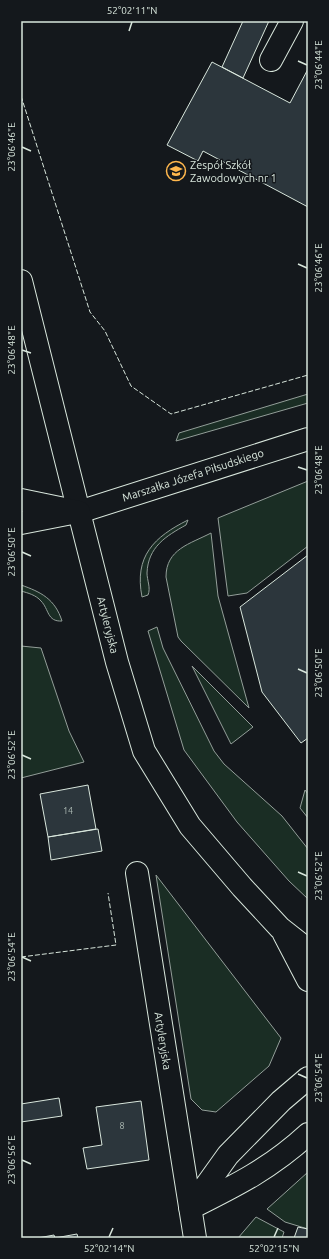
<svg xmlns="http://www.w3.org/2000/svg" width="329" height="1259" viewBox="0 0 329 1259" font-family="Ubuntu,sans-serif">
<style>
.green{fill:#1a2d24;stroke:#939e99}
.building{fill:#2c363c;stroke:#d8e6dc}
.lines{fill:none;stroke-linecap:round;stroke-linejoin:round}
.minor-casing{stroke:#d8e6dc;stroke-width:24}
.major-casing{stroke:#d8e6dc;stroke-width:24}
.minor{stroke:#14181c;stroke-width:22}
.major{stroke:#14181c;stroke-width:22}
.fence{stroke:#d8e6dc;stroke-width:1;stroke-dasharray:5 2;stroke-linecap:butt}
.ticks{fill:none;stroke:#d8e6dc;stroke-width:1.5}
.labels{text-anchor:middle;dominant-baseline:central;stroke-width:3;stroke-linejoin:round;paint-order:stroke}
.number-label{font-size:9px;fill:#adbab4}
.poi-label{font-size:11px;fill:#d8e6dc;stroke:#14181c;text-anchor:start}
.street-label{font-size:11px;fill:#d8e6dc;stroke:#14181c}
.neatline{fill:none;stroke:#d8e6dc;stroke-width:1.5}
.ticks-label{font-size:10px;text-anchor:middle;fill:#d8e6dc}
</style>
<rect width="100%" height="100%" fill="#14181c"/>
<path class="green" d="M 308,394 L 308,403 L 176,441 L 179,433 Z
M 308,481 L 308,546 L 247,593 L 228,596 L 218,518 Z
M 188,520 L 186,525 C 166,536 148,547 147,573 C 147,580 151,588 148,595 L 142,597 C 134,556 154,537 188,520 Z
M 211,533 L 218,596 L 249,708 L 181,641 L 178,637 L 166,577 C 166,549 190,544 211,533 Z
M 21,585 C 41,592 55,599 62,621 C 47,622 49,609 41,601 C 36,595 28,593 21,591 Z
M 157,627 L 163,648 L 214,751 L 224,764 L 282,816 L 308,849 L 308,899 L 289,881 L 237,822 L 184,750 L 148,631 Z
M 21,646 L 41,648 L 69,731 L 84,762 L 21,778 Z
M 192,666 L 253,727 L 231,744 Z
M 305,790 L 308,794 L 308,818 L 300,808 Z
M 156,875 L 281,1038 L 269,1066 L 216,1112 L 202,1110 L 191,1099 Z
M 308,1172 L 308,1229 L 285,1222 L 267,1209 Z
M 256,1217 L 284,1232 L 282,1238 L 238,1238 Z"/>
<path class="building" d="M 243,21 L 269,21 L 243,78 L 222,67 Z
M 212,62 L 290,103 L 308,69 L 308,207 L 203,151 L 198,161 L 167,145 Z
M 308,555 L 308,738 L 301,743 L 262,692 L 240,607 Z
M 88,785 L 96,829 L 48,837 L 40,794 Z
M 98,829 L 102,851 L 51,860 L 48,837 Z
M 59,1098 L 62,1116 L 21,1122 L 21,1104 Z
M 141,1101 L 149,1160 L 87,1169 L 83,1148 L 102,1145 L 96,1107 Z
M 298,1227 L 308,1229 L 308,1238 L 294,1238 Z
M 77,1234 L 78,1238 L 38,1238 L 54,1235 L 55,1238 Z"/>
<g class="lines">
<g class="minor-casing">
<path id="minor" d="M 271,60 L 292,21
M 21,281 L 79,512 L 308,439
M 137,873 L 195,1238
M 193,1207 C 237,1185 271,1168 308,1134
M 190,1208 L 228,1155 L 281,1101 L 308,1078"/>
</g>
<g class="major-casing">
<path id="major" d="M 21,500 L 79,512
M 79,512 L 117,662 L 144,751 L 190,826 L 242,887 L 280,928 L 308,950
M 21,523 L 67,514
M 284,934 L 308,980"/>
</g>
<use href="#minor" class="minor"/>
<use href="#major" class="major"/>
<path class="fence" d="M 21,96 L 90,312 L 105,331 L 131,386 L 171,414 L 308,375
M 21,957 L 116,945 L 108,893"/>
</g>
<path class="ticks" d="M 129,31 L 132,22M 298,61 L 307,65M 22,147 L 31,151M 298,264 L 307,268M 22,350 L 31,353M 298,467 L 307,470M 22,552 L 31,556M 298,669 L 307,673M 22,755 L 31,759M 298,872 L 307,876M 22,957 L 31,961M 298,1074 L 307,1078M 22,1160 L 31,1164M 109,1237 L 113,1228M 274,1237 L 278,1228"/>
<defs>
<g id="school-ring" transform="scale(1)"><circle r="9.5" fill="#14181c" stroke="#ffb74d" stroke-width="1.5"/><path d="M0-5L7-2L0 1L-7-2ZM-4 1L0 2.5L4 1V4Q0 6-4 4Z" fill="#ffb74d"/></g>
</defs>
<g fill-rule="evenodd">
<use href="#school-ring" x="176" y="171"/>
</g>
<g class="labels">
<g class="number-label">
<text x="68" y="811">14</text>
<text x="122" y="1126">8</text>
</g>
<g class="poi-label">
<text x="190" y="165">Zespół Szkół<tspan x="190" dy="13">Zawodowych nr 1</tspan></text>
</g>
<g class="street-label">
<text transform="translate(193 475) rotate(-18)">Marszałka Józefa Piłsudskiego</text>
<text transform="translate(108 625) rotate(76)">Artyleryjska</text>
<text transform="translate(163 1041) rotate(81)">Artyleryjska</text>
</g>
</g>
<rect width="329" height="1259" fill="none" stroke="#14181c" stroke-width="44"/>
<rect x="22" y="22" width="285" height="1215" class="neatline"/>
<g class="ticks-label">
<text x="132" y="14">52°02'11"N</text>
<text transform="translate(318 65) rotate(-90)" y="4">23°06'44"E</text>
<text transform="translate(11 147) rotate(-90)" y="4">23°06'46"E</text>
<text transform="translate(318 268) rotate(-90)" y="4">23°06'46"E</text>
<text transform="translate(11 350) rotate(-90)" y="4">23°06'48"E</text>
<text transform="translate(318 470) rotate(-90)" y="4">23°06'48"E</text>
<text transform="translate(11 552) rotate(-90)" y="4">23°06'50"E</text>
<text transform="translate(318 673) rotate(-90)" y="4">23°06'50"E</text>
<text transform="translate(11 755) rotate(-90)" y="4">23°06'52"E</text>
<text transform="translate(318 876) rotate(-90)" y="4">23°06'52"E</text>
<text transform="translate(11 957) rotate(-90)" y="4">23°06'54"E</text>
<text transform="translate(318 1078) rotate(-90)" y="4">23°06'54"E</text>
<text transform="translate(11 1160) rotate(-90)" y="4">23°06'56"E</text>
<text x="109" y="1252">52°02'14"N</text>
<text x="274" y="1252">52°02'15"N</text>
</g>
</svg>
